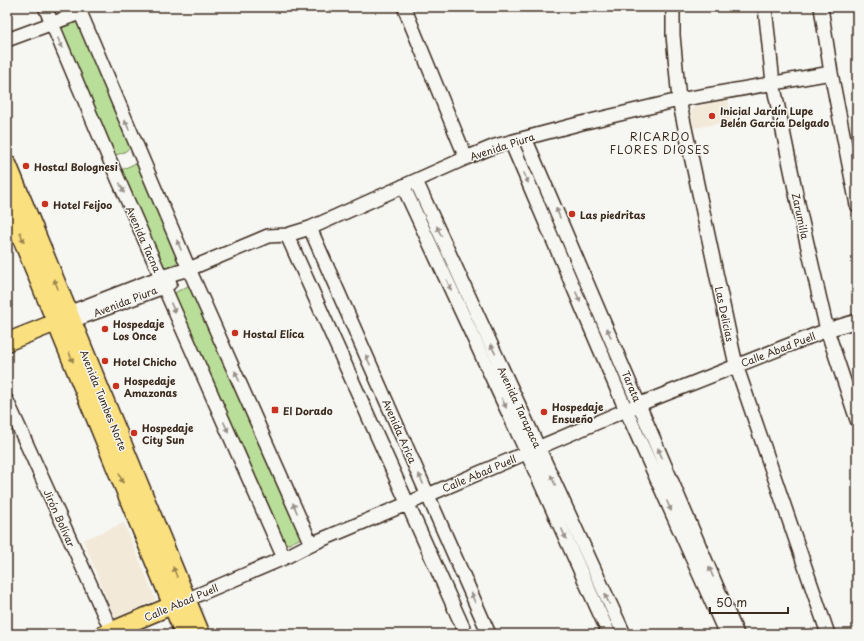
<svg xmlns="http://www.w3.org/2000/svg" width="864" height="641" viewBox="0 0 864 641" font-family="'Playpen Sans',sans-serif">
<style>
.built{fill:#f3e9d8}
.green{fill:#b9de99;stroke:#7a845c}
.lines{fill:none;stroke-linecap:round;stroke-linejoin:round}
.minor-casing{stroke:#3b2a1e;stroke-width:16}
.major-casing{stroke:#3b2a1e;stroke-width:20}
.highway-casing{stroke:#3b2a1e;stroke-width:22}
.minor{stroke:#f6f6f2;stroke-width:13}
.major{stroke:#fbe080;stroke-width:17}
.highway{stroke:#fbe080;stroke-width:19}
.oneway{fill:#989088}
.oneway2{fill:#9b854f}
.poi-dot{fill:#c8321e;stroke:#f6f6f2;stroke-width:1.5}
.labels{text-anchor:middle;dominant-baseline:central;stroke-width:3;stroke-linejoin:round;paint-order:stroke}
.poi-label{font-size:10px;font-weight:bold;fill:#3b2a1e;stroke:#f6f6f2;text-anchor:start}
.street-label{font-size:10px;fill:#3b2a1e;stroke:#f6f6f2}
.neighbourhood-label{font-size:11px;letter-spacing:1px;fill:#3b2a1e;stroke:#f6f6f2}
</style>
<rect width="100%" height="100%" fill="#f6f6f2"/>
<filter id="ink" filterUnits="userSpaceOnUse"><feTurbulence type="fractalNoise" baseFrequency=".025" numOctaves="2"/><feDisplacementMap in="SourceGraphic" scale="8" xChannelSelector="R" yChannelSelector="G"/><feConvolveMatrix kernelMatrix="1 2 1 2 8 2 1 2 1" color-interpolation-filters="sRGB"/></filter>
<g filter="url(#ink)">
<path class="built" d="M 728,99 L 732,121 L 694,128 L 691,112 L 694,107 Z
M 124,523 L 156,600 L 115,619 L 83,540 Z"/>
<path class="green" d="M 77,22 L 130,147 C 127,152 118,155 113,155 L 61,28 Z
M 134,164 L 137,165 L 140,170 L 178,261 L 177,263 L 163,269 L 121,170 Z
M 192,284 L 301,538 L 289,544 L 284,543 L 175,295 L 176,292 Z"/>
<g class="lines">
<g class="minor-casing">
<path id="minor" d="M 45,7 L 111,163 L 161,277 L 164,287 L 284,558
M 78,7 L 189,269 L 311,544
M 404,7 L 466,158
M 673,7 L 673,35 L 679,100 L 732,347 L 736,365 L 828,634
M 765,7 L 773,83 L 800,213 L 827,330 L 857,420
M 821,7 L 831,73 L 857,205
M 7,40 L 80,13
M 525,138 L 737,634
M 511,142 L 626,410 L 726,634
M 416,181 L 624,634
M 403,186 L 527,453 L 609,634
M 310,228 L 489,634
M 287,235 L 466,634
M 80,318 L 164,287 L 170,283
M 62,319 L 68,313 L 161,277 L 189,269 L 268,236 L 287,235 L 310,228 L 466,158 L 495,146 L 582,123 L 679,100 L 831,73
M 7,401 L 113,634
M 186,600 L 284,558 L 311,544 L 428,495 L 640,404 L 827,330 L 857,321"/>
</g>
<g class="major-casing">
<path id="major" d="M 7,342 L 57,322
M 104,634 L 185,600"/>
</g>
<g class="highway-casing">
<path id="highway" d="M 7,165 L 200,634
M 7,201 L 185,634"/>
</g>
<use href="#minor" class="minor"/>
<use href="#major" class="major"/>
<use href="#highway" class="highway"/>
</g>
<defs><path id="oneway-solid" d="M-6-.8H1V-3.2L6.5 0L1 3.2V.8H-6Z"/></defs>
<g class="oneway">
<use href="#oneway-solid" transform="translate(60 43) rotate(67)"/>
<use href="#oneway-solid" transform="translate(127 125) rotate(-113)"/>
<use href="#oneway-solid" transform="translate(526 178) rotate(67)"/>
<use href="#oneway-solid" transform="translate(122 188) rotate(66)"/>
<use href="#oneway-solid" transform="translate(558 213) rotate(-113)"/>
<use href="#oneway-solid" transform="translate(439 231) rotate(-115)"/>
<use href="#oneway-solid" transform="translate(179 245) rotate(-113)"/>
<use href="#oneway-solid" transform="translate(449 285) rotate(65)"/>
<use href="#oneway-solid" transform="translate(578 297) rotate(67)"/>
<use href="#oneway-solid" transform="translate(173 308) rotate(66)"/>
<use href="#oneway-solid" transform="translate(609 333) rotate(-113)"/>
<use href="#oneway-solid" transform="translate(493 349) rotate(-115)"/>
<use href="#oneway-solid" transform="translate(368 360) rotate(-114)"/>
<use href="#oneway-solid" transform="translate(237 376) rotate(-114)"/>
<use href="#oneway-solid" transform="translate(504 403) rotate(65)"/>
<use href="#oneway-solid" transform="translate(226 427) rotate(66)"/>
<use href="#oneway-solid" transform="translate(660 453) rotate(-113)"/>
<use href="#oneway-solid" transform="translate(421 479) rotate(-114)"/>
<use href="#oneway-solid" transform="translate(553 480) rotate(-115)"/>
<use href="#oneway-solid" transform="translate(669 506) rotate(66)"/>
<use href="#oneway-solid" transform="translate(295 508) rotate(-114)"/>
<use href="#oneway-solid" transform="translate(564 534) rotate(66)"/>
<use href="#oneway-solid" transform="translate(711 572) rotate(-113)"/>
<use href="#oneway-solid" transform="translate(473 598) rotate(-114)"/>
<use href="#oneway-solid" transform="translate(607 599) rotate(-115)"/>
</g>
<g class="oneway2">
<use href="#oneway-solid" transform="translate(22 237) rotate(68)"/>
<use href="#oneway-solid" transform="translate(56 284) rotate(-112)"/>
<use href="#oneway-solid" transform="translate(71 357) rotate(68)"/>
<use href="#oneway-solid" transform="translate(121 478) rotate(68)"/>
<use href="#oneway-solid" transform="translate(175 572) rotate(-112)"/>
</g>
</g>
<g class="poi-dot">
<circle cx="712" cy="116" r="4"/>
<circle cx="26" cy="166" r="4"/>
<circle cx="45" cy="204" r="4"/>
<circle cx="572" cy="214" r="4"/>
<circle cx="105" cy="329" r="4"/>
<circle cx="235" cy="333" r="4"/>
<circle cx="105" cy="361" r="4"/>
<circle cx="116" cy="386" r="4"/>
<rect x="271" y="406" width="8" height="8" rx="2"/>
<circle cx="544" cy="412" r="4"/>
<circle cx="134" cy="433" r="4"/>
</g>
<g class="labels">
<g class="poi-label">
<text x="720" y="110">Inicial Jardín Lupe<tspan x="720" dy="12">Belén García Delgado</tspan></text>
<text x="34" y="166">Hostal Bolognesi</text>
<text x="53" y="204">Hotel Feijoo</text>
<text x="580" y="214">Las piedritas</text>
<text x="113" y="323">Hospedaje<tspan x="113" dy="12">Los Once</tspan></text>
<text x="243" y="333">Hostal Elica</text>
<text x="113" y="361">Hotel Chicho</text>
<text x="124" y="380">Hospedaje<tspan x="124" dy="12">Amazonas</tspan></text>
<text x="552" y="406">Hospedaje<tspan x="552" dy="12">Ensueño</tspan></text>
<text x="283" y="410">El Dorado</text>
<text x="142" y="427">Hospedaje<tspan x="142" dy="12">City Sun</tspan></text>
</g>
<g class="street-label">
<text transform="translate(502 146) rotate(-18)">Avenida Piura</text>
<text transform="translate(801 216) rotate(78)">Zarumilla</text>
<text transform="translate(144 239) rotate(66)">Avenida Tacna</text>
<text transform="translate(125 301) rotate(-21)">Avenida Piura</text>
<text transform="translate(725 314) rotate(78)">Las Delicias</text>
<text transform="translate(778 349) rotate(-21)">Calle Abad Puell</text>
<text transform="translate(632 386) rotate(67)">Tarata</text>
<text transform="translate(104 400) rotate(68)">Avenida Tumbes Norte</text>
<text transform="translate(520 407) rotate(65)">Avenida Tarapaca</text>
<text transform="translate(400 431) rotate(66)">Avenida Arica</text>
<text transform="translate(479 473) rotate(-23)">Calle Abad Puell</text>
<text transform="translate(60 518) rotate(66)">Jirón Bolívar</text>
<text transform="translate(181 602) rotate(-23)">Calle Abad Puell</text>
</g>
<g class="neighbourhood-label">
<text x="660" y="136">RICARDO<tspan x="660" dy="13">FLORES DIOSES</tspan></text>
</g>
</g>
<rect width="864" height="641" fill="none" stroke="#f6f6f2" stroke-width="24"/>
<rect x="12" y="12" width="840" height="617" fill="none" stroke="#3b2a1e" stroke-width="1.5" filter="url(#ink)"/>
<path d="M710 607v6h78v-6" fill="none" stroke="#3b2a1e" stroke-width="2"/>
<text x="716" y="607" font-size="12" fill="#3b2a1e" stroke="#f6f6f2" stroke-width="3" paint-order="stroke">50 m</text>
</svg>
